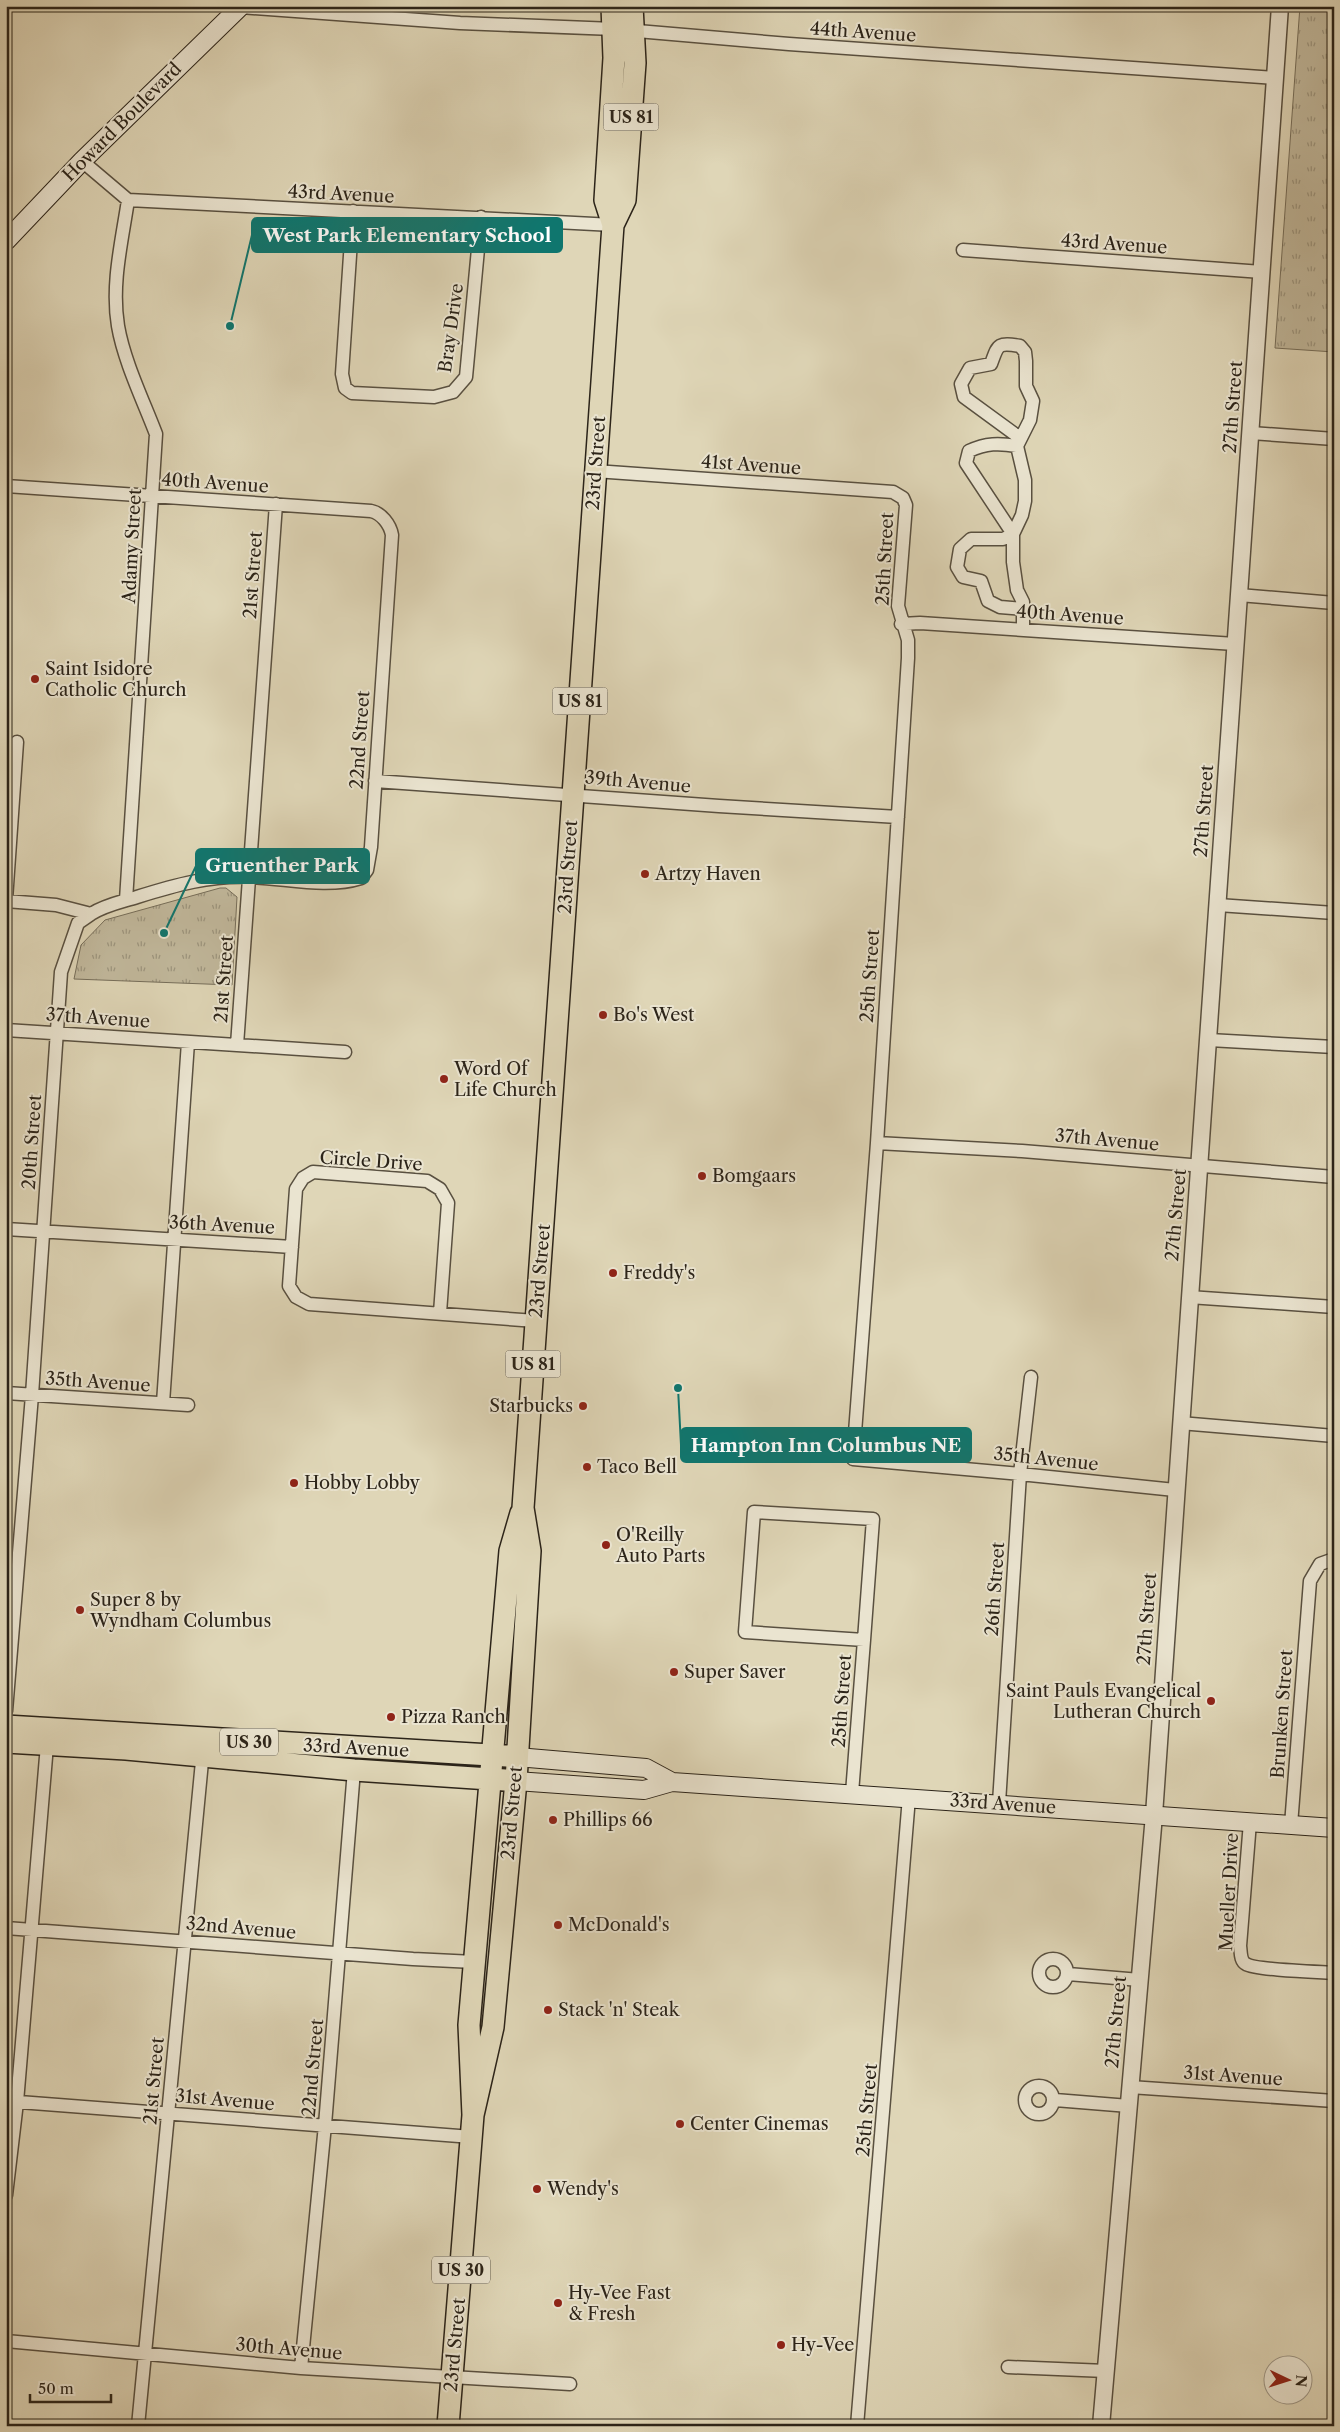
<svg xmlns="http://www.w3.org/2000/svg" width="1340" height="2432" viewBox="0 0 1340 2432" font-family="'Libre Caslon Text',serif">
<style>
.park{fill:url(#park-tufts);stroke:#766e5a}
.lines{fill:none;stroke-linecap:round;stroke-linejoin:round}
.minor-casing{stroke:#595040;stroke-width:15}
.tertiary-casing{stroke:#595040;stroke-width:19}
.secondary-casing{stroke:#2c2419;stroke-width:20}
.trunk-casing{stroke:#2c2419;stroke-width:24}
.minor{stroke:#eae4d0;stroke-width:12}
.tertiary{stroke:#eae4d0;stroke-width:16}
.secondary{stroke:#eae4d0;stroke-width:18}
.trunk{stroke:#dfd6b7;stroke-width:21}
.poi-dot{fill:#8f2418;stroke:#eae4d0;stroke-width:2}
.labels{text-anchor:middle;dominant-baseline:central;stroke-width:4;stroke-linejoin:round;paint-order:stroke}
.shield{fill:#eae4d0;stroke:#655e50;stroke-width:1}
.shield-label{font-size:16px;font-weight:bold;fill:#2c2419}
.street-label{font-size:18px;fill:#2c2419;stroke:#eae4d0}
.poi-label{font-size:18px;fill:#2c2419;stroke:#eae4d0;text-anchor:start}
.leader{fill:none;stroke:#0f766e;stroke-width:2}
.callout-dot{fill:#0f766e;stroke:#eae4d0;stroke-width:2}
.callout{fill:#0f766e;stroke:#0f766e;stroke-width:2}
.callout-label{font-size:19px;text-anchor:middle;font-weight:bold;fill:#fff}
</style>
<defs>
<pattern id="park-tufts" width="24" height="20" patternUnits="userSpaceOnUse" patternTransform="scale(1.25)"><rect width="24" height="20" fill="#c1b89c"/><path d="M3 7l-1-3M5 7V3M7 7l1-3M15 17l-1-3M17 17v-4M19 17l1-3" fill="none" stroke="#9d957e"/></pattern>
</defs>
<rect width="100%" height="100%" fill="#dfd6b7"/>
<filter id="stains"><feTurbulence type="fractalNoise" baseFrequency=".004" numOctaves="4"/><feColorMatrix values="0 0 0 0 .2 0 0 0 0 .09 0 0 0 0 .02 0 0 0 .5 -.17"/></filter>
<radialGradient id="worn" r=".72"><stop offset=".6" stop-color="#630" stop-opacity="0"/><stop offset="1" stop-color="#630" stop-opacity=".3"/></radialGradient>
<path class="park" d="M 1300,6 L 1334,6 L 1334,352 L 1275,348 Z
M 220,888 L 226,888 L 237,897 L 232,985 L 74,979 L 81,945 L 105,920 Z"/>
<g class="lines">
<g class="minor-casing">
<path id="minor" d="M 240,7 L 460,23 L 614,29 L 789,44 L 1275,78
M 82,161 L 128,200 L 613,225
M 353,211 L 342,374 L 345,388 L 352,393 L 434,397 L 453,392 L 466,377 L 481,217
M 963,250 L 1262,272
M 1251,433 L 1334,439
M 1020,438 L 964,397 L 961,384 L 970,368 L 991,364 C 998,345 997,342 1020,346 L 1025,352 L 1026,361 L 1026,386 L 1033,401 L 1030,420 L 1017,446 L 1025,480 L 1025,501 L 1022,515 L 1013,534 L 1013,562 L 1017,590 L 1023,602 L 1023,629
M 1017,446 C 999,443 986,443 969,451 L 966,463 L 1013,534 L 1003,539 L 971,539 L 960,549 L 957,567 L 963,577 L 981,581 L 988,601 L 1000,607 L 1023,609
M 595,471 L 893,492 L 903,498 L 906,505 L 898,606 L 908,640 L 908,658 L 877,1143 L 853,1459 L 1020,1474 L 1175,1490
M 6,486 L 371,511 C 381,513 390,524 392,535 L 371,847 L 367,870 L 361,878 C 326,889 286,878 250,877 C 211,875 175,885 137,897 C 121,902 105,905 91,914 L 56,905 L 6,901
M 1239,595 L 1334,603
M 901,624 L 920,623 L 1235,644
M 375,781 L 719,806 L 898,817
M 6,900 L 17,742
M 126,900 L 156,434 C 143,400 124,361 118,326 C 111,284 122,241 128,200
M 1218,905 L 1334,913
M 6,1030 L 345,1052
M 1209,1040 L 1334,1047
M 237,1045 L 276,504
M 877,1143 L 1022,1151 L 1334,1177
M 6,1229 L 292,1247
M 1189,1297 L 1334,1307
M 440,1313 L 448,1203 L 440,1189 L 427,1181 L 313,1172 L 303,1178 L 296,1189 L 289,1286 L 296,1297 L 309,1304 L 536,1321
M 6,1393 L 188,1405
M 163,1403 L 188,1042
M 1180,1423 L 1334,1436
M 754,1512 L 873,1519 L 864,1640 L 745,1632 Z
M 6,1711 L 32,1395 L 61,972 L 78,923 L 91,914
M 852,1793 L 864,1640
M 999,1803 L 1020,1474 L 1031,1377
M 1250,1822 L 1240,1946 C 1241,1952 1240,1961 1246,1964 C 1255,1970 1319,1972 1334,1973
M 1291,1825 L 1310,1581 L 1320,1564 L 1334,1559
M 6,1928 L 413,1959 L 474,1962
M1039 1973a14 14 0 1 1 28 0a14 14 0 1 1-28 0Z
M 1068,1974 L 1140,1980
M1025 2100a14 14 0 1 1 28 0a14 14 0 1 1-28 0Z
M 1130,2087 L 1334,2101
M 1055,2100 L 1129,2106
M 6,2101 L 472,2137
M 6,2195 L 17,2102 L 47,1745
M 6,2341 L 301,2368 L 570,2384
M 1008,2367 L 1106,2371
M 301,2368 L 325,2125 L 354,1770
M 138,2426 L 203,1751
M 857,2426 L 909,1797"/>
</g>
<g class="tertiary-casing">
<path id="tertiary" d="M 1101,2426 L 1154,1815 L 1280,6"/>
</g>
<g class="secondary-casing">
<path id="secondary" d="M 6,241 L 82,161 L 241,6
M 517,1757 L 646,1768 L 672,1782
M 516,1781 L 644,1790 L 672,1782 L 1334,1828"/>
</g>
<g class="trunk-casing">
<path id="trunk" d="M 612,6 L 614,58 L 605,200 L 613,225
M 6,1726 L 507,1756
M 6,1742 L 126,1749 L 354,1770 L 505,1780
M 473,2115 L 493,2027 L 516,1781 L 530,1551 L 523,1508 L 613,225 L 625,200 L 635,63 L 632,6
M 448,2426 L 473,2115 L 469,2025 L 510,1551 L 521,1513"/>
</g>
<use href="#minor" class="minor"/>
<use href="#tertiary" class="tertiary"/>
<use href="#secondary" class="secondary"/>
<use href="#trunk" class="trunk"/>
</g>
<g class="poi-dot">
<circle cx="35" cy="679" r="5"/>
<circle cx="645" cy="874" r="5"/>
<circle cx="603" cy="1015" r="5"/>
<circle cx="444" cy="1079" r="5"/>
<circle cx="702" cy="1176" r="5"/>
<circle cx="613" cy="1273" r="5"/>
<circle cx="583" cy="1406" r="5"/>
<circle cx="587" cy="1467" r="5"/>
<circle cx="294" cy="1483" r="5"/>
<circle cx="606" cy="1545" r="5"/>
<circle cx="80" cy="1610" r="5"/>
<circle cx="674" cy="1672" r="5"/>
<circle cx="1211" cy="1701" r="5"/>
<circle cx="391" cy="1717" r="5"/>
<circle cx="553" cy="1820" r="5"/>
<circle cx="558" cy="1925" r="5"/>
<circle cx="548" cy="2010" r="5"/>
<circle cx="680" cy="2124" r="5"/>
<circle cx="537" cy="2189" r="5"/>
<circle cx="558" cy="2303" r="5"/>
<circle cx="781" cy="2345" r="5"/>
</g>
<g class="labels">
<g class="shield">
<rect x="603.5" y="103.5" width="55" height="27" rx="4"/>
<rect x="552.5" y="687.5" width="55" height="27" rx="4"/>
<rect x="505.5" y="1350.5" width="55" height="27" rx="4"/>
<rect x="220" y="1728.5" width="58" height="27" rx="4"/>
<rect x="432" y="2256.5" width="58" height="27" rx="4"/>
</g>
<g class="shield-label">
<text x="631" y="117">US 81</text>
<text x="580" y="701">US 81</text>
<text x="533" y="1364">US 81</text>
<text x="249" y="1742">US 30</text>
<text x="461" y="2270">US 30</text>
</g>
<g class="street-label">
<text transform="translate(863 32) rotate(4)">44th Avenue</text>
<text transform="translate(122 122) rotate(-45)">Howard Boulevard</text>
<text transform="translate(341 194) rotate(3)">43rd Avenue</text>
<text transform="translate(1114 244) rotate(4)">43rd Avenue</text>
<text transform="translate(451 328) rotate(-82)">Bray Drive</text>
<text transform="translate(1233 407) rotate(-86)">27th Street</text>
<text transform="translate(596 463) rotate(-86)">23rd Street</text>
<text transform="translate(751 465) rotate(4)">41st Avenue</text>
<text transform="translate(215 483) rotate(4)">40th Avenue</text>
<text transform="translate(132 546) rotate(-87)">Adamy Street</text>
<text transform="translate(885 559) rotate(-87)">25th Street</text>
<text transform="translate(253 575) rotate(-86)">21st Street</text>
<text transform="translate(1070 615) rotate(4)">40th Avenue</text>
<text transform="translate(360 740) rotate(-86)">22nd Street</text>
<text transform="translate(638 782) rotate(5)">39th Avenue</text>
<text transform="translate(1204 811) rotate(-86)">27th Street</text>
<text transform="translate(568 867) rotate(-86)">23rd Street</text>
<text transform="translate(870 976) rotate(-86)">25th Street</text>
<text transform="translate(224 979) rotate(-86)">21st Street</text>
<text transform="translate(98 1018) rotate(4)">37th Avenue</text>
<text transform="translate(1107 1140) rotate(5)">37th Avenue</text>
<text transform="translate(32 1142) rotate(-86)">20th Street</text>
<text transform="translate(371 1161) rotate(4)">Circle Drive</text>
<text transform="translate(1176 1215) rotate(-85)">27th Street</text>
<text transform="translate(222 1225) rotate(3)">36th Avenue</text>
<text transform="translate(540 1271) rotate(-85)">23rd Street</text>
<text transform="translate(98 1382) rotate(4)">35th Avenue</text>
<text transform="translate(1046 1459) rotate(6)">35th Avenue</text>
<text transform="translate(995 1589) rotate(-86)">26th Street</text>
<text transform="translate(1147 1619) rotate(-86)">27th Street</text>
<text transform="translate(842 1701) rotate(-86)">25th Street</text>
<text transform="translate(1282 1714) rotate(-86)">Brunken Street</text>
<text transform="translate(356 1748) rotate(3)">33rd Avenue</text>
<text transform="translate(1003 1804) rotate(4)">33rd Avenue</text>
<text transform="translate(512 1813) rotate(-85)">23rd Street</text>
<text transform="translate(1229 1892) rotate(-87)">Mueller Drive</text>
<text transform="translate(241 1928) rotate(5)">32nd Avenue</text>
<text transform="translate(1116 2022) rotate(-85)">27th Street</text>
<text transform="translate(313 2068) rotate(-85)">22nd Street</text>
<text transform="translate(1233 2076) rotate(4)">31st Avenue</text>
<text transform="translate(154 2081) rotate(-85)">21st Street</text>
<text transform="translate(225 2100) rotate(5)">31st Avenue</text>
<text transform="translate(867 2110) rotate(-85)">25th Street</text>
<text transform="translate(455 2345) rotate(-85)">23rd Street</text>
<text transform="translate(289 2349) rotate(5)">30th Avenue</text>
</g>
<g class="poi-label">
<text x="45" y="669">Saint Isidore<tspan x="45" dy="21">Catholic Church</tspan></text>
<text x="655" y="874">Artzy Haven</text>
<text x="613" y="1015">Bo's West</text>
<text x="454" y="1069">Word Of<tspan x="454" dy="21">Life Church</tspan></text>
<text x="712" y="1176">Bomgaars</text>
<text x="623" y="1273">Freddy's</text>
<text x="573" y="1406" text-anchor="end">Starbucks</text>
<text x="597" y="1467">Taco Bell</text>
<text x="304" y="1483">Hobby Lobby</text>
<text x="616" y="1535">O'Reilly<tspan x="616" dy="21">Auto Parts</tspan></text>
<text x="90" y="1600">Super 8 by<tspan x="90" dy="21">Wyndham Columbus</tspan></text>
<text x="684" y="1672">Super Saver</text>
<text x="1201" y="1691" text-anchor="end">Saint Pauls Evangelical<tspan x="1201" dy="21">Lutheran Church</tspan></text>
<text x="401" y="1717">Pizza Ranch</text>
<text x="563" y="1820">Phillips 66</text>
<text x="568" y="1925">McDonald's</text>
<text x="558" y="2010">Stack 'n' Steak</text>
<text x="690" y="2124">Center Cinemas</text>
<text x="547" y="2189">Wendy's</text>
<text x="568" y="2293">Hy-Vee Fast<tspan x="568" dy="21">&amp; Fresh</tspan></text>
<text x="791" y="2345">Hy-Vee</text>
</g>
</g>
<path class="leader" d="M230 326L252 235M164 933L196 866M678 1388L681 1445"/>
<g class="callout-dot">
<circle cx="230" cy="326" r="5"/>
<circle cx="164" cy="933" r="5"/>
<circle cx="678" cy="1388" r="5"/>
</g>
<g class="callout">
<rect x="252" y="218" width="310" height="34" rx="5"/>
<rect x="196" y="849" width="173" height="34" rx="5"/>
<rect x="681" y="1428" width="290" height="34" rx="5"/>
</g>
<g class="callout-label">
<text x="407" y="242">West Park Elementary School</text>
<text x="282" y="872">Gruenther Park</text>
<text x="826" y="1452">Hampton Inn Columbus NE</text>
</g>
<rect width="1340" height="2432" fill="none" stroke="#dfd6b7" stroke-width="25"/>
<rect x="8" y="8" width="1325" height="2417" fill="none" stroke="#2c2419" stroke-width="2.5"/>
<rect x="12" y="12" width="1315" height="2407" fill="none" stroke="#2c2419"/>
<g transform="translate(1288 2380) rotate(94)"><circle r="24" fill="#eae4d0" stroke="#9e9787"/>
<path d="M0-4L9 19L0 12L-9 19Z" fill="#8f2418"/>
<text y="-8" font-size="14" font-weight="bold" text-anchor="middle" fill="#2c2419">N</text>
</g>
<path d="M30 2394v8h81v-8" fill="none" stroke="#2c2419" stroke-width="2.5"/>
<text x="38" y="2394" font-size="15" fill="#2c2419" stroke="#eae4d0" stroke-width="4" paint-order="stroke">50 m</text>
<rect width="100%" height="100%" filter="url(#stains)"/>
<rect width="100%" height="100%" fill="url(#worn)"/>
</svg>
